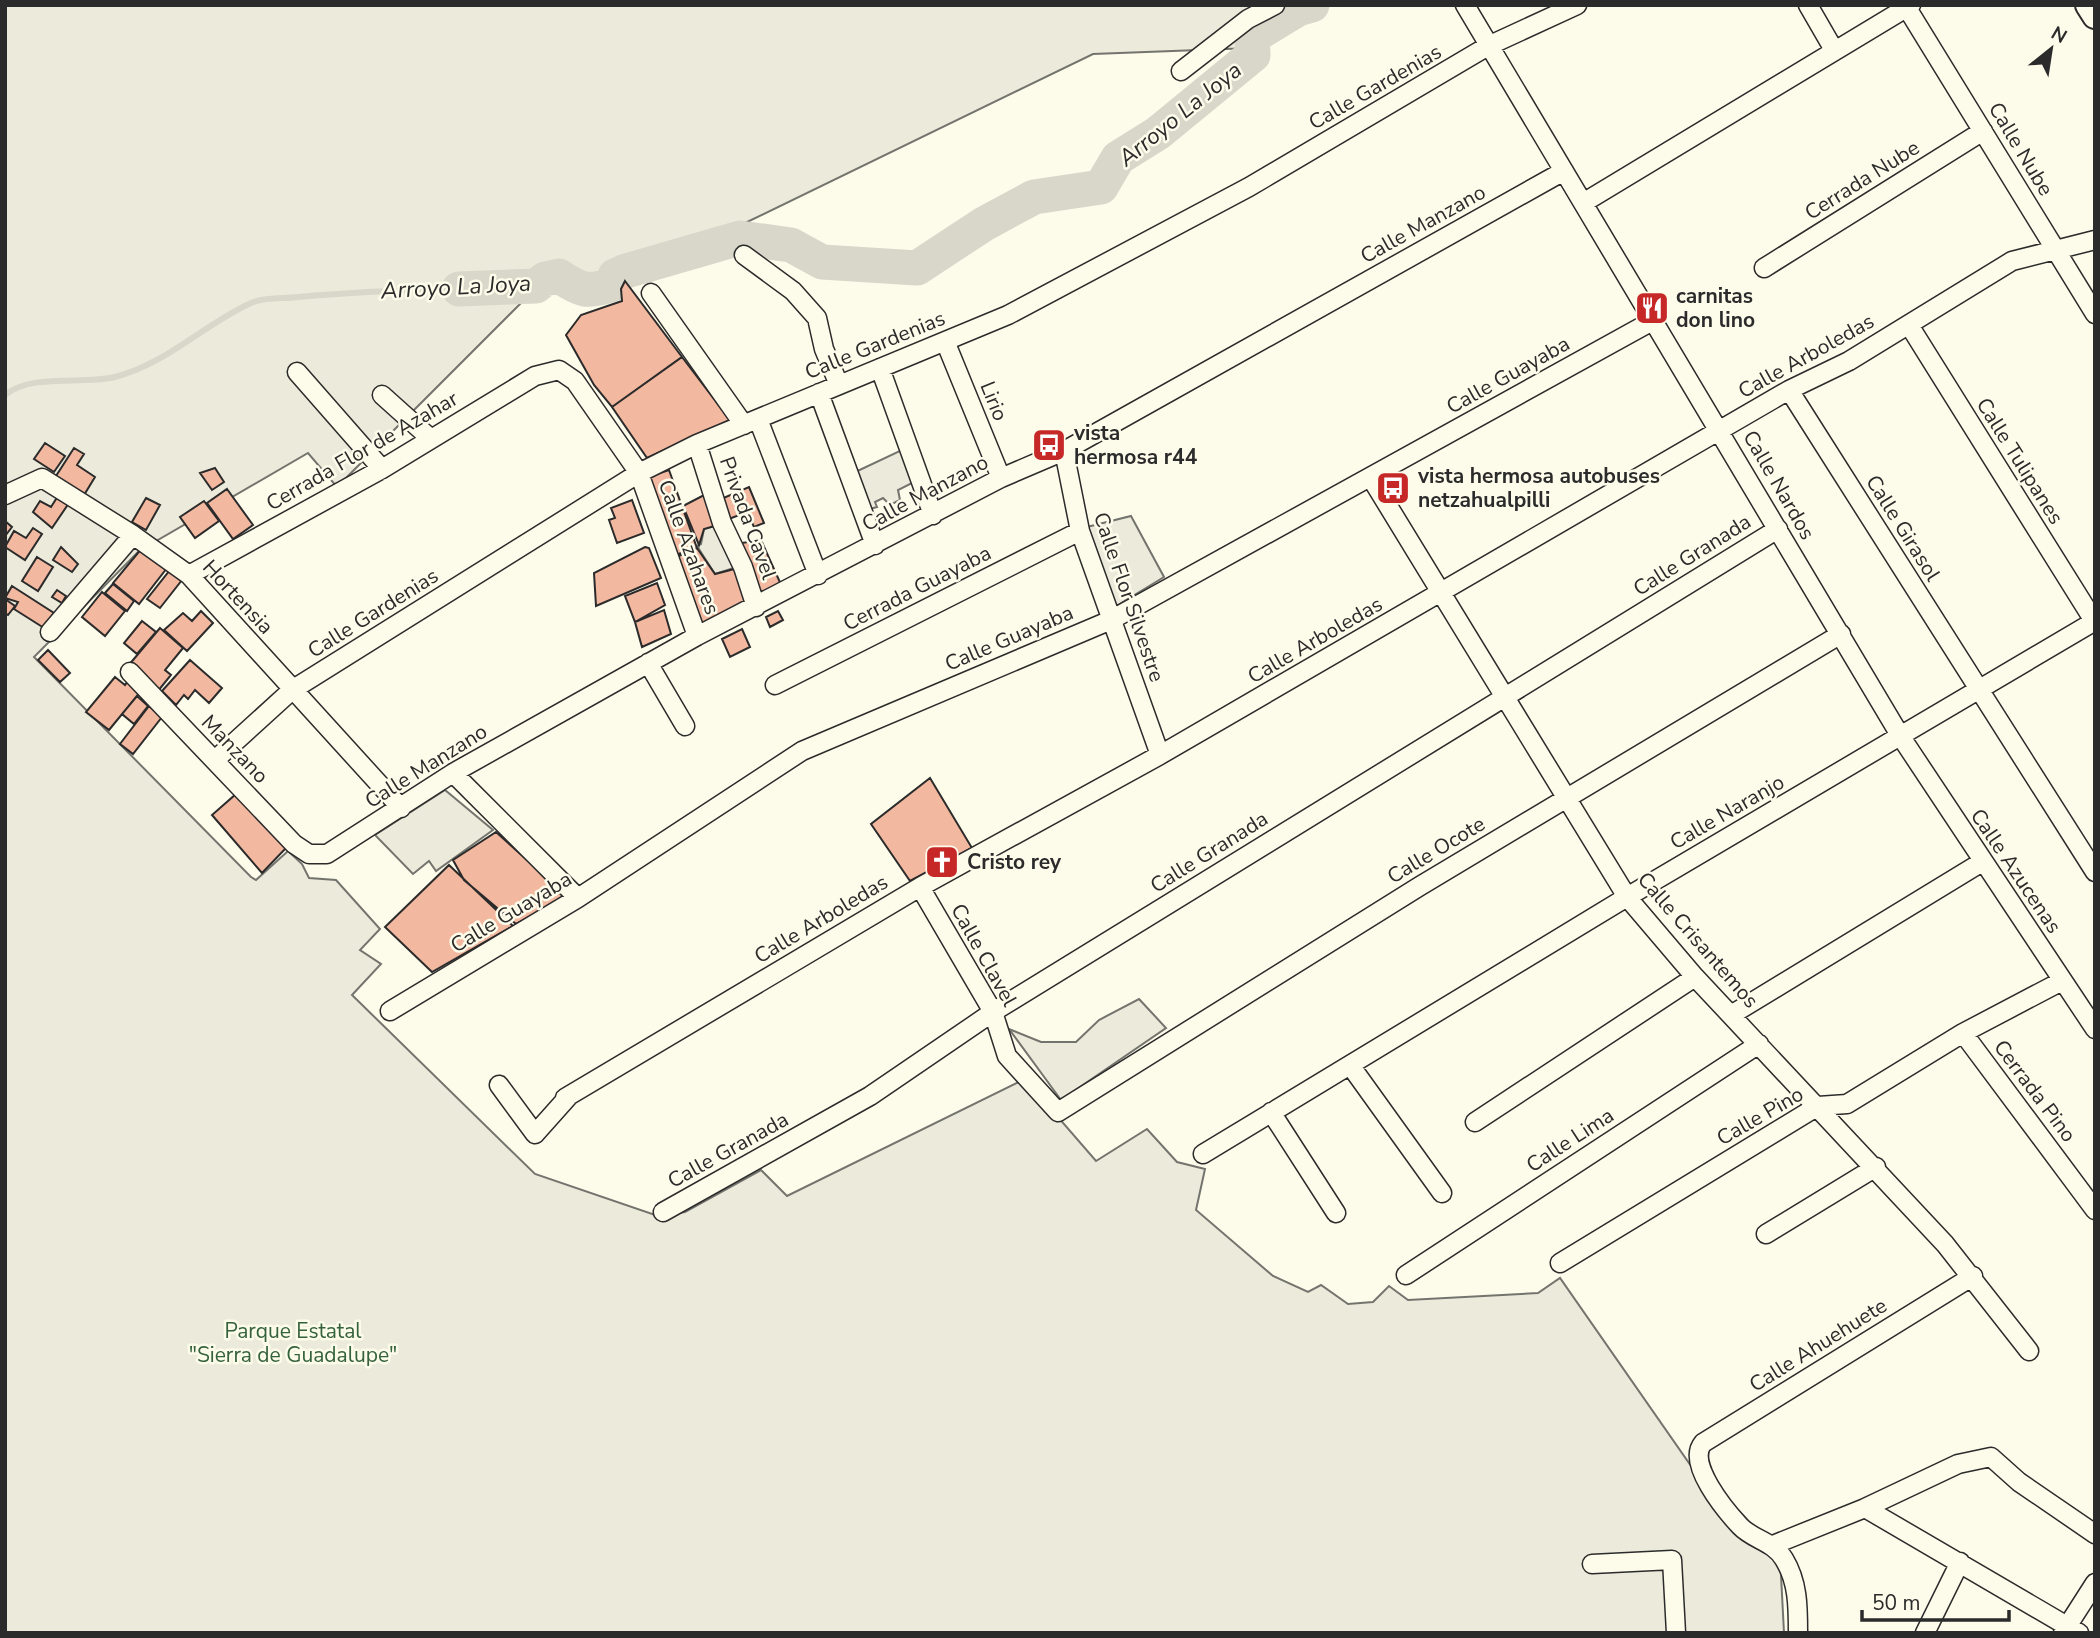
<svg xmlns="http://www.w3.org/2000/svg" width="2100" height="1638" viewBox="0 0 2100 1638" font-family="'Nunito Sans',sans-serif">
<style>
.green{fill:#ecebdb;stroke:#74746e;stroke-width:2}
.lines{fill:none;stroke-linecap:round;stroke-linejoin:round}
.stream{stroke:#d8d7c9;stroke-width:6}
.river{stroke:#d8d7c9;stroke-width:35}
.building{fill:#f2b8a0;stroke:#2b2b2b;stroke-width:2}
.street-casing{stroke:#2b2b2b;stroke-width:21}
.secondary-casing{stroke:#2b2b2b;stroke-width:28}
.street{stroke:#fdfbea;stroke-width:18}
.secondary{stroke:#fdfbea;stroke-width:24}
.labels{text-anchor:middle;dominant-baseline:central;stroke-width:5;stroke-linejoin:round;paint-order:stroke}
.street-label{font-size:21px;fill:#2b2b2b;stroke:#fdfbea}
.poi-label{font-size:21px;font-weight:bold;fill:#2b2b2b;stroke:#fdfbea;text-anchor:start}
.park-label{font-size:21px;fill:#34623c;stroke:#fdfbea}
.water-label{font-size:23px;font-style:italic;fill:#2b2b2b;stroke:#fdfbea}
</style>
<rect width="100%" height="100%" fill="#fdfbea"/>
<path class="green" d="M 5,5 L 1273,5 L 1285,19 L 1252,48 L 1093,54 L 743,224 L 709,232 L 526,298 L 337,487 L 308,453 L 139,551 L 34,657 L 251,877 L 256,880 L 288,851 L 302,864 L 309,878 L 336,880 L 380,929 L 360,950 L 381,964 L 352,995 L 535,1174 L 658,1216 L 685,1212 L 761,1170 L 787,1196 L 1025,1079 L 1096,1161 L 1147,1129 L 1177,1162 L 1205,1169 L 1196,1210 L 1273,1276 L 1308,1292 L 1321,1285 L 1348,1304 L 1373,1302 L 1389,1286 L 1408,1300 L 1538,1293 L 1560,1278 L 1737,1532 L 1780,1556 L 1784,1633 L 5,1633 Z
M 906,448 L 918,480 L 898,490 L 900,500 L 890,505 L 883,498 L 875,502 L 877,507 L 870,509 L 849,475 Z
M 1131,516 L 1164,577 L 1113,608 L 1083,528 Z
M 717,525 L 740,566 L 715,574 L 697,546 L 701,544 L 704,529 Z
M 445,790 L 493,830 L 436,871 L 429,861 L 413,874 L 375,835 Z
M 1139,999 L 1166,1028 L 1061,1100 L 1009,1029 L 1041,1042 L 1076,1042 L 1099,1020 Z"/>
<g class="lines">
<path class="stream" d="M 5,395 C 32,373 82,385 115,377 C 166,364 203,325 251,303 C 264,297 284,299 298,297 C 352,292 405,290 459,289"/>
<path class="river" d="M 459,289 L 536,286 L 545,279 L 559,276 C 580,290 587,293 611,285 L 615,276 L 626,271 L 740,238 L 791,245 L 822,262 L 917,268 L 984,224 L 1034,197 L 1101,187 L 1118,158 L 1158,133 L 1253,55 L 1252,37 L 1298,9 L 1312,5"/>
</g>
<path class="building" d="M 625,281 L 682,357 L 612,407 L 594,385 L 566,335 L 581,315 L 622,301 L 621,289 Z
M 682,357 L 730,420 L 647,458 L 612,407 Z
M 45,443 L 65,456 L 54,472 L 34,459 Z
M 74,448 L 84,454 L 77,465 L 95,477 L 84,495 L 56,476 Z
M 215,468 L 224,482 L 212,490 L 200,473 Z
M 669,470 L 697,548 L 672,556 L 648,477 Z
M 749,487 L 764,523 L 754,527 L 747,512 L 729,519 L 721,499 Z
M 227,489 L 253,525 L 233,539 L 207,503 Z
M 708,493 L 718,525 L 704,529 L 699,545 L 683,506 Z
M 58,496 L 69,503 L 52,528 L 33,512 L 40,501 L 51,507 Z
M 146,498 L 160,505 L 146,530 L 132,522 Z
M 632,500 L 644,533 L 617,543 L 609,520 L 615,518 L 611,508 Z
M 204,501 L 219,521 L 195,538 L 180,517 Z
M 5,521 L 12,527 L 5,536 Z
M 33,528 L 42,534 L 25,560 L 5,547 L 14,531 L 26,538 Z
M 761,540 L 783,589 L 757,602 L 735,544 Z
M 61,547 L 78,564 L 72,572 L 53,560 Z
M 645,547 L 649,548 L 661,578 L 596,606 L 594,573 Z
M 142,548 L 167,568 L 139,604 L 113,583 Z
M 697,548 L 715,574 L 742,567 L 752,607 L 699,629 L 674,558 Z
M 37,557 L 53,567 L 38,591 L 22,581 Z
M 170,570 L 182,580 L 160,608 L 147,599 Z
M 657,583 L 665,605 L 635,622 L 625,596 Z
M 113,584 L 134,601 L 127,611 L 105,593 Z
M 12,586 L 54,613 L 44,628 L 14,609 L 18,602 L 5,598 Z
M 57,590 L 66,596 L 62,603 L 52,597 Z
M 102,592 L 125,611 L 105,636 L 82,617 Z
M 5,599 L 15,606 L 8,615 L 5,613 Z
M 664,610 L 671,634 L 642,647 L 635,622 Z
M 201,611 L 213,623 L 187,651 L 164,630 L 183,613 L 192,621 Z
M 778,611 L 783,620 L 770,627 L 766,617 Z
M 142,621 L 156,632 L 137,654 L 124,643 Z
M 160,628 L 183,648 L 165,670 L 171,675 L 158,691 L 128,666 Z
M 742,629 L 750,647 L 730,657 L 722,639 Z
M 48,650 L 70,673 L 60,682 L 38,660 Z
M 190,660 L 222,688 L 209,703 L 195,690 L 188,699 L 184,695 L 176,705 L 162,691 Z
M 115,677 L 125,685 L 128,681 L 141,691 L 109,730 L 86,712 Z
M 137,696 L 148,706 L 134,724 L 122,714 Z
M 149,706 L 162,717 L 133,754 L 120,744 Z
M 930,778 L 972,848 L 910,881 L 871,824 Z
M 236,794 L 286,848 L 262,873 L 212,815 Z
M 496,832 L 568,897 L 516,924 L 464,880 L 453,860 Z
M 449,865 L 513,926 L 432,972 L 385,927 Z"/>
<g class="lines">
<g class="street-casing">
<path id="street" d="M 1465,5 L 1901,737 L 2095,1029
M 1808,5 L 1834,50
M 1907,8 L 2095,314
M 1181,71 L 1248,19 L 1275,5
M 1583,203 L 1911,5
M 744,255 L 793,291 L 817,318 L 824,349 L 839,385
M 1764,268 L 1983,131
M 651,293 L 744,425
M 1909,325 L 2094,621
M 945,341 L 1001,478
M 880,368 L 933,515
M 297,372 L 382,469
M 1789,390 L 2095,872
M 819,393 L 875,545
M 382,395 L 431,439
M 758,419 L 818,575
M 697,444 L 722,523 L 743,567 L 756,607
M 1064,451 L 1080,531 L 1160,755
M 1371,478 L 1627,897 L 1695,977 L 1945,1244 L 2029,1351
M 5,495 L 42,478 L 133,535 L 189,575 L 401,808
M 189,575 L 382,469 L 535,376 L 559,370 L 575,381 L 639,473 L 697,636
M 50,632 L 133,535
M 648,663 L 685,726
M 130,672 L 294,844 L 309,854 L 327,854 L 453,773 L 697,636 L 1001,478 L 1064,451 L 1564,171
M 775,685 L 1080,531
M 215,760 L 292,690 L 639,473 L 697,444 L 1008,315 L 1249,187 L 1488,46 L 1577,5
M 453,773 L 578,898
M 920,887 L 993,1012 L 1007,1056 L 1058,1112 L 1420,886 L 1841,634
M 390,1011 L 578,898 L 802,751 L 1111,620 L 1654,320
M 1731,1015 L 1982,862
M 1963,1033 L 2095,1210
M 1350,1065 L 1442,1193
M 499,1085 L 535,1134 L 568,1097
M 565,1098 L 920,887 L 1160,755 L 1789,390 L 1849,361 L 2012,261 L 2095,240
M 1271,1112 L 1336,1213
M 1475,1122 L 1695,977
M 1203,1154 L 1627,897 L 2095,621
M 663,1212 L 870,1096 L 993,1012 L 1778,529
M 1766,1234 L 1876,1167
M 1560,1263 L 1818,1106 L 1847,1104 L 1963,1033 L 2062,981
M 1406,1275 L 1759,1044
M 1865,1508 L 2079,1633
M 1773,1545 L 1865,1508 L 1958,1464 L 1991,1457 L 2019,1482 L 2095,1534
M 1592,1564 L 1672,1560 L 1676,1633
M 1798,1633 C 1798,1606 1798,1582 1784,1559 C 1773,1541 1753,1540 1740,1526 C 1725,1510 1686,1463 1703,1443 L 1973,1276
M 1925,1633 L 1960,1562
M 2063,1633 L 2095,1583"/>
</g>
<g class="secondary-casing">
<path id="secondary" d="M 2088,5 L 2095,16"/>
</g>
<use href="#street" class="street"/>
<use href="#secondary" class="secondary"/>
</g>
<defs>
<g id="restaurant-square" transform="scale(1.75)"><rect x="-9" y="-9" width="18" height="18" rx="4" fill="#c62828" stroke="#fdfbea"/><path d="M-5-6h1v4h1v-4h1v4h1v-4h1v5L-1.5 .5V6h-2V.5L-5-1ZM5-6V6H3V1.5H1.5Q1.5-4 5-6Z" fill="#fff"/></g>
<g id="bus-square" transform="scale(1.75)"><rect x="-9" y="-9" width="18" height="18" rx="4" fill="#c62828" stroke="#fdfbea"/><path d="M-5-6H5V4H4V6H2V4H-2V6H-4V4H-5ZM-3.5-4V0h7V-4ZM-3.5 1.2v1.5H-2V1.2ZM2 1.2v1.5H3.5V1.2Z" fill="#fff"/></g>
<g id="church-square" transform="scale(1.75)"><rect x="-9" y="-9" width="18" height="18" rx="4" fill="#c62828" stroke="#fdfbea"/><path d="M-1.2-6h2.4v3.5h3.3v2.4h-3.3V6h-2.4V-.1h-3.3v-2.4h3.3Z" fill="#fff"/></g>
</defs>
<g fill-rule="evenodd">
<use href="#restaurant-square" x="1652" y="308"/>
<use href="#bus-square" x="1049" y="445"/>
<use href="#bus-square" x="1393" y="488"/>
<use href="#church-square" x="942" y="862"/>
</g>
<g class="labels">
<g class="street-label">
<text transform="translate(1375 87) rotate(-30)">Calle Gardenias</text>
<text transform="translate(2021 149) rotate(59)">Calle Nube</text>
<text transform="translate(1862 180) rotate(-32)">Cerrada Nube</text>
<text transform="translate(1423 224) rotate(-29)">Calle Manzano</text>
<text transform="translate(875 345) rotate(-22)">Calle Gardenias</text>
<text transform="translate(1806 356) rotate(-29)">Calle Arboledas</text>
<text transform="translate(1508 375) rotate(-29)">Calle Guayaba</text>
<text transform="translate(994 401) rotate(68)">Lirio</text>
<text transform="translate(362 451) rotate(-30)">Cerrada Flor de Azahar</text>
<text transform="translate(2020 461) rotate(58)">Calle Tulipanes</text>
<text transform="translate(1779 485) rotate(60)">Calle Nardos</text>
<text transform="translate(925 493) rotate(-28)">Calle Manzano</text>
<text transform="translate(748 518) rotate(70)">Privada Cavel</text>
<text transform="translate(1903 528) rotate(58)">Calle Girasol</text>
<text transform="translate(689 547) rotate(70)">Calle Azahares</text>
<text transform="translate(1692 555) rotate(-32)">Calle Granada</text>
<text transform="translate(917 588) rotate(-27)">Cerrada Guayaba</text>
<text transform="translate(238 597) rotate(47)">Hortensia</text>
<text transform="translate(1129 597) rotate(71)">Calle Flor Silvestre</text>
<text transform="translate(373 613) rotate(-32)">Calle Gardenias</text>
<text transform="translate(1009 638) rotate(-23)">Calle Guayaba</text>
<text transform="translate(1315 640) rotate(-30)">Calle Arboledas</text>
<text transform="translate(235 749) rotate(46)">Manzano</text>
<text transform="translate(426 766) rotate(-32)">Calle Manzano</text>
<text transform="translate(1727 812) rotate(-30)">Calle Naranjo</text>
<text transform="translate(1436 850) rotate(-31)">Calle Ocote</text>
<text transform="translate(1209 852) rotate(-32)">Calle Granada</text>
<text transform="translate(2016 871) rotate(56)">Calle Azucenas</text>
<text transform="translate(511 912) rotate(-31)">Calle Guayaba</text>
<text transform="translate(821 919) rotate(-31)">Calle Arboledas</text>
<text transform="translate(1698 940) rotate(49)">Calle Crisantemos</text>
<text transform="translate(984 955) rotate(61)">Calle Clavel</text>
<text transform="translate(2035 1091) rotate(53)">Cerrada Pino</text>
<text transform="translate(1760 1116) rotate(-30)">Calle Pino</text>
<text transform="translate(1570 1140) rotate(-33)">Calle Lima</text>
<text transform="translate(728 1150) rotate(-29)">Calle Granada</text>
<text transform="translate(1818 1345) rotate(-32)">Calle Ahuehuete</text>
</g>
<g class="poi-label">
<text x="1676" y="296">carnitas<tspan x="1676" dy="24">don lino</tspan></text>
<text x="1074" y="433">vista<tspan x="1074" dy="24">hermosa r44</tspan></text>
<text x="1418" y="476">vista hermosa autobuses<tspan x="1418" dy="24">netzahualpilli</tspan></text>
<text x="967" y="862">Cristo rey</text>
</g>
<g class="park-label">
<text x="293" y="1331">Parque Estatal<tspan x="293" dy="24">"Sierra de Guadalupe"</tspan></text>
</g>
<g class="water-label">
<text transform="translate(1180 114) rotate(-39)">Arroyo La Joya</text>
<text transform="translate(456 287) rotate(-3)">Arroyo La Joya</text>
</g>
</g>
<rect width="2100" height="1638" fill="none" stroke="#2b2b2b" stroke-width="14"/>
<g transform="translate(2051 49) rotate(30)" stroke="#fdfbea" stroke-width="5" paint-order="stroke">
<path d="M0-5L12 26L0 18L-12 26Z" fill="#2b2b2b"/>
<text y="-10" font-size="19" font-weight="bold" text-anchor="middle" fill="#2b2b2b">N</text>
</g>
<path d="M1862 1610v10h147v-10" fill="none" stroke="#2b2b2b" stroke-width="3.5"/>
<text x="1872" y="1610" font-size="21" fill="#2b2b2b" stroke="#fdfbea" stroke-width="5" paint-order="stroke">50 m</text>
</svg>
